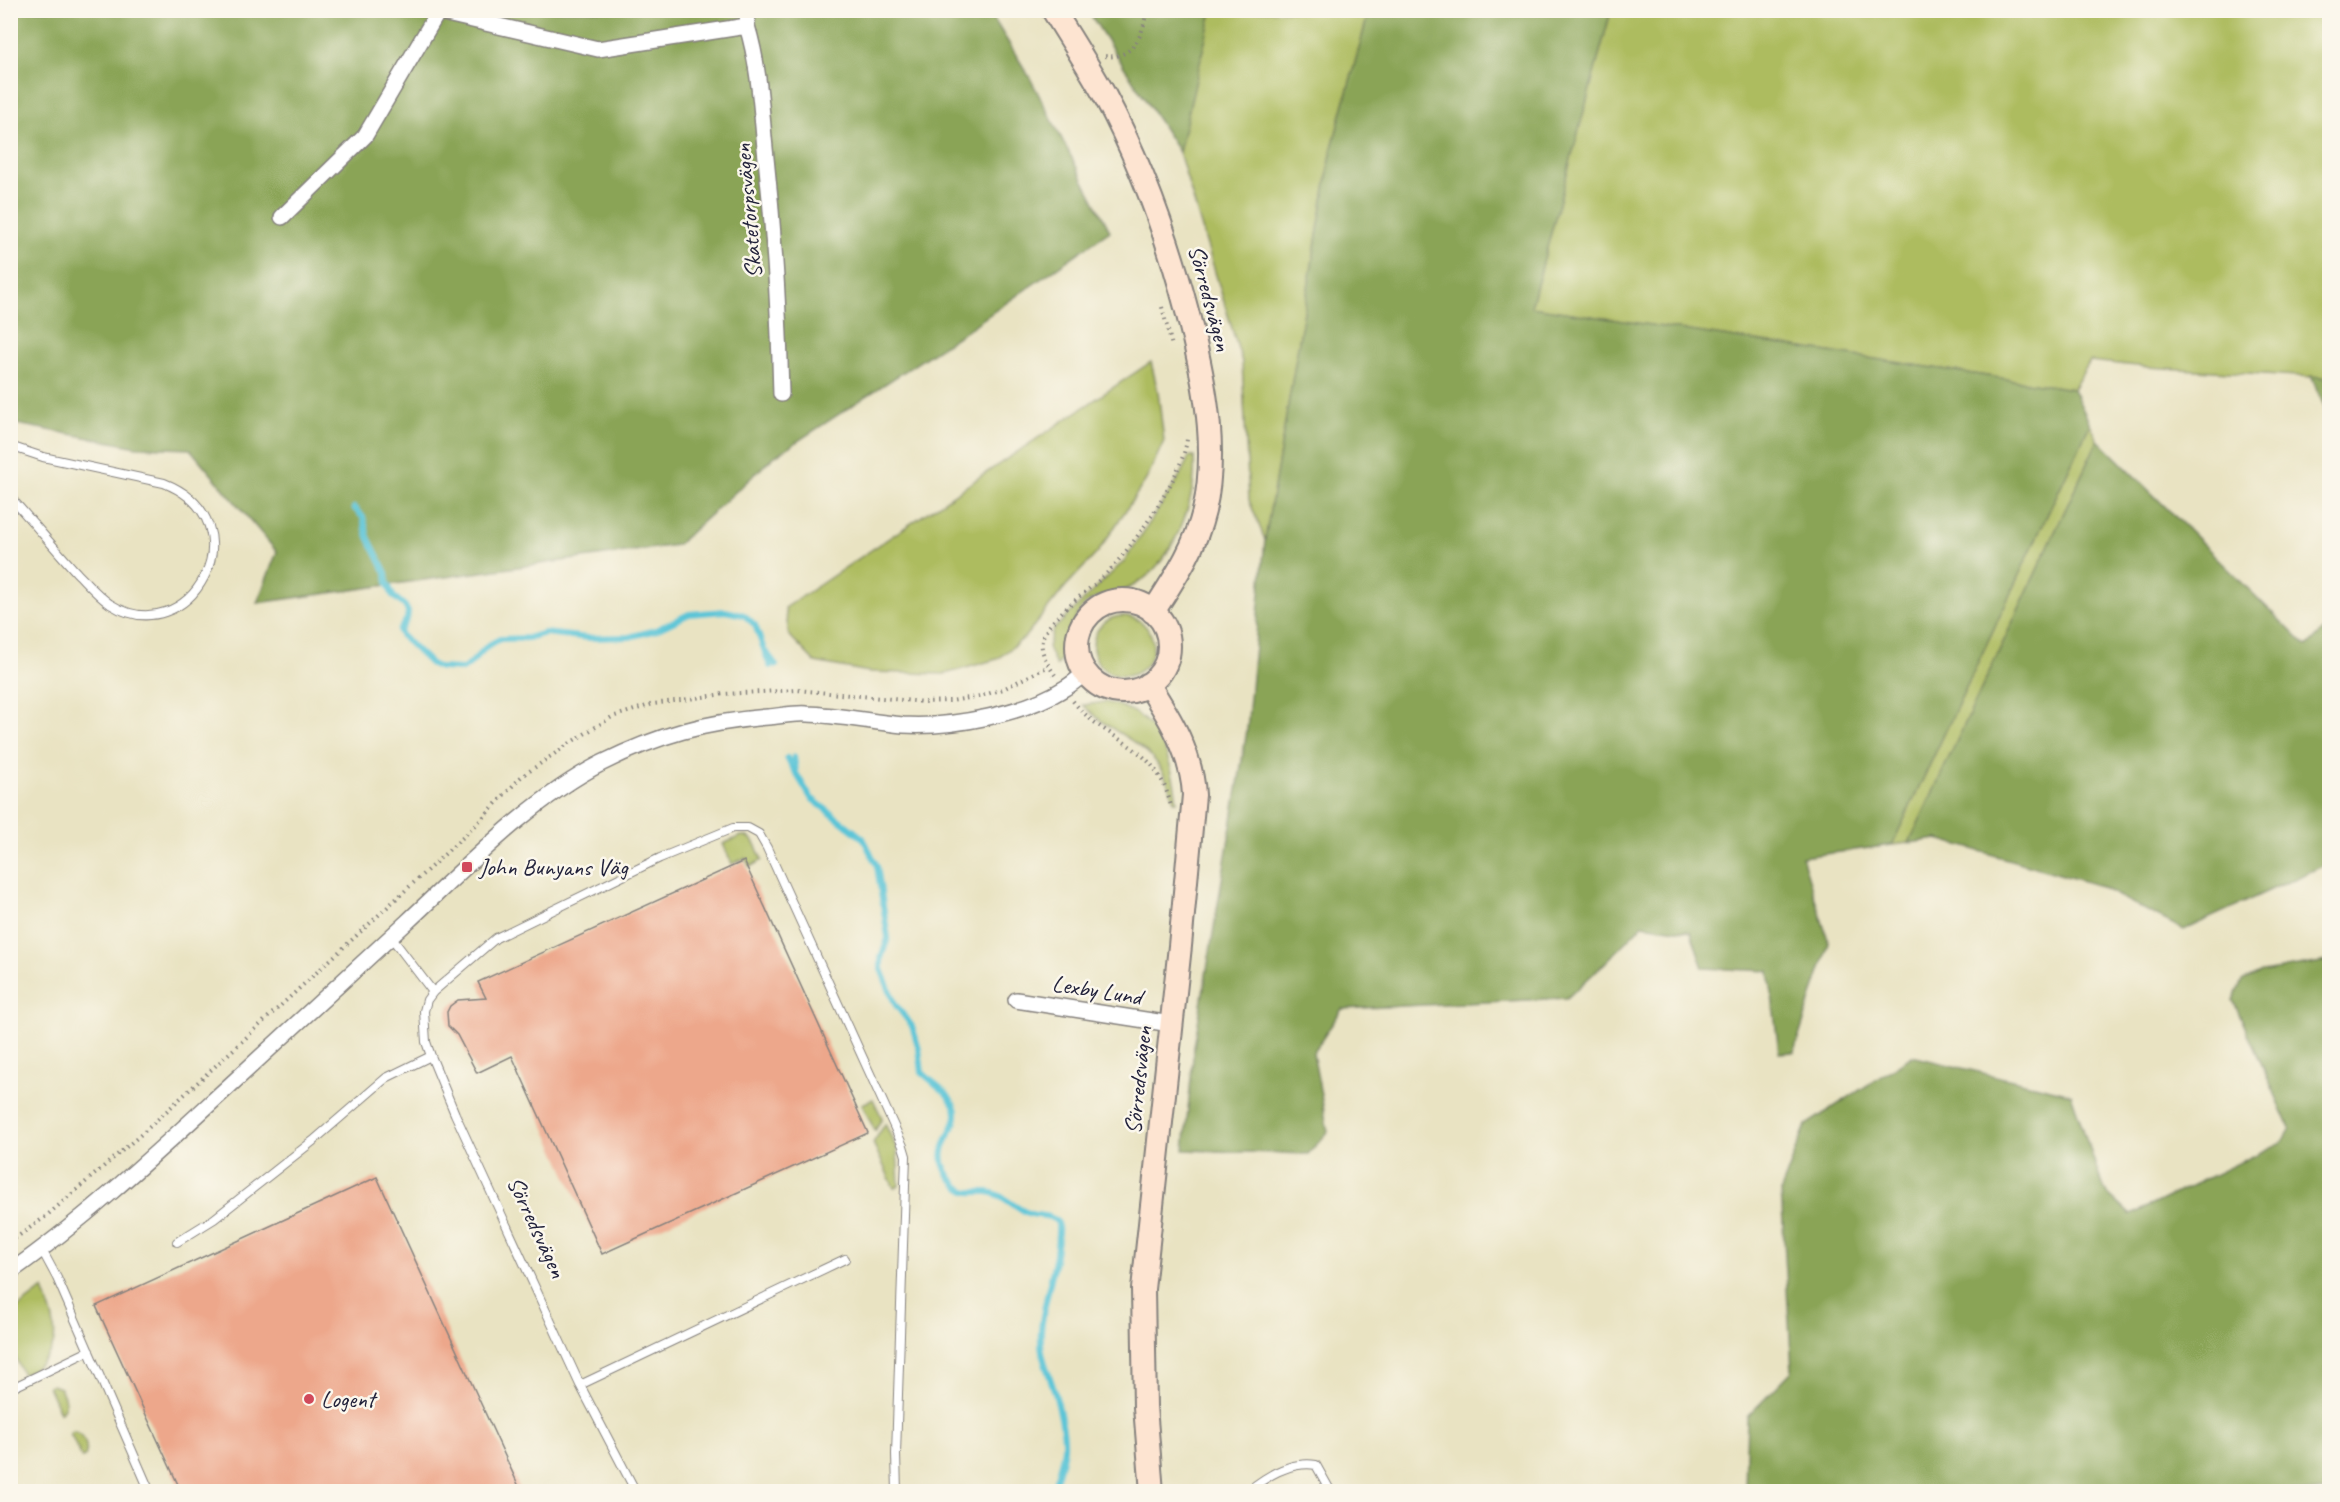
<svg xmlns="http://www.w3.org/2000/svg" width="2340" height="1502" viewBox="0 0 2340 1502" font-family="Caveat,sans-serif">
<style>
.green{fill:#adbc5f;stroke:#686f4d;stroke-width:1.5}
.forest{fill:#8aa456;stroke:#566348;stroke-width:1.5}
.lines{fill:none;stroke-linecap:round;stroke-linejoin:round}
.stream{stroke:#5cc5d7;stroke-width:6}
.building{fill:#eda78b}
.lane-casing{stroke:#86827e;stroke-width:10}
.street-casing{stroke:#86827e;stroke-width:18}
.secondary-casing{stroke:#86827e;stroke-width:26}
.path{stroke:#86827e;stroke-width:4;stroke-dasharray:1.5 4.5;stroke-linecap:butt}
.lane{stroke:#fff;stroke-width:8}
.street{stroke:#fff;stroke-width:15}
.secondary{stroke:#fde4d1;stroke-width:22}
.poi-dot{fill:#d1495b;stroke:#fbf7ec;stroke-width:2}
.labels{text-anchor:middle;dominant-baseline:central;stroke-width:5;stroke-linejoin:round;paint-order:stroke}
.street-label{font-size:24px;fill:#22223b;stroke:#fbf7ec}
.poi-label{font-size:24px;fill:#22223b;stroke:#fbf7ec;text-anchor:start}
</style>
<rect width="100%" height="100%" fill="#fbf7ec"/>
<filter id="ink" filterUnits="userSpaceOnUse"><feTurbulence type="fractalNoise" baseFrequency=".0167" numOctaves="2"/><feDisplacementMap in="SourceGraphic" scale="12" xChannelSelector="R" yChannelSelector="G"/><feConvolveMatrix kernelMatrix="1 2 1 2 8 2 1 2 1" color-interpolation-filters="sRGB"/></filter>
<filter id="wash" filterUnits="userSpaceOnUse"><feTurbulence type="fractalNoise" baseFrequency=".008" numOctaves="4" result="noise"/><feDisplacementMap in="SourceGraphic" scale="24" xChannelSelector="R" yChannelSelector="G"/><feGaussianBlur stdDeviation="1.35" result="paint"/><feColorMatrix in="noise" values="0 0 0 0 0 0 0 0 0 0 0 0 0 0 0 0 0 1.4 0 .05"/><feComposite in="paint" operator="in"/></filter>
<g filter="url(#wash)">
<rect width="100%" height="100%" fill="#e9e3c2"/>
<path class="green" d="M 1212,11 L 1369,11 L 1332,148 L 1265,540 L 1249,500 L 1242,362 L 1179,152 Z
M 1611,11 L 2329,11 L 2329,378 L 2147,367 L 2090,361 L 2073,389 L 1531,307 Z
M 1151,362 L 1158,392 L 1164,441 L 1146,480 L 1098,552 L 1066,586 L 1024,638 L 997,659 L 945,674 L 869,672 L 815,662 L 789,635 L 785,608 Z
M 2090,424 L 2098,440 L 1909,843 L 1892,845 Z
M 1189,457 L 1194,457 C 1198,502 1170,571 1127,589 C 1111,596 1099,592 1085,605 C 1071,619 1072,634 1066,651 C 1064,656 1060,661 1056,666 L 1048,647 L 1053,630 L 1125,560 L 1177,481 Z
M1093 646a30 30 0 1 1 60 0a30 30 0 1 1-60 0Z
M 1105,702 C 1157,711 1171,753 1177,801 L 1174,801 C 1156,736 1122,745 1083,705 Z
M 741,836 C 755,835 757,850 762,860 L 750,867 L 745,858 L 732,864 L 723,844 Z
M 873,1099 L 882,1118 L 875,1131 L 862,1104 Z
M 885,1124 L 897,1149 L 899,1186 L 894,1188 L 873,1143 Z
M 43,1289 C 57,1327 66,1352 23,1375 L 11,1347 L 11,1313 Z
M 52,1385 L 60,1388 C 65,1399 69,1404 60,1413 L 48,1386 Z
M 73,1431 C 84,1433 89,1447 85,1457 L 82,1458 L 70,1433 Z"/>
<path class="forest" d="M 14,10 L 989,11 L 1029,76 L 1110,231 L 960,335 L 775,456 L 677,545 L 257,603 L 277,552 L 190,449 L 137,447 L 11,423 L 10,20 Z
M 1088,11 L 1212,11 L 1179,152 Z
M 1369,11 L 1611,11 L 1531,307 L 2073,389 L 2090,424 L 1892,845 L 1802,857 L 1829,943 L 1794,1052 L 1779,1053 L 1769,971 L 1703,968 L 1691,932 L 1642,925 L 1605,963 L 1567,998 L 1342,1009 L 1313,1053 L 1328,1132 L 1308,1154 L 1184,1150 L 1194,1047 L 1247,730 L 1265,540 L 1332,148 Z
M 2311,376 L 2329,378 L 2329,418 Z
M 2098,440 L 2307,647 L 2329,624 L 2329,863 L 2184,930 L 2097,885 L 1938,839 L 1909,843 Z
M 2329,961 L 2329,1491 L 1745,1491 L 1747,1417 L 1792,1371 L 1781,1190 L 1806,1125 L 1912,1056 L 2071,1094 L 2104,1190 L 2131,1215 L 2282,1142 L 2290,1128 L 2233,1000 L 2242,981 L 2262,972 Z"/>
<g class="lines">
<path class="stream" d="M 354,508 L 363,517 L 368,537 L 386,573 L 387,582 L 393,596 L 405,606 L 408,612 L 407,619 L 399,631 L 401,635 L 431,664 L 440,668 L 463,669 L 472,662 L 487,646 L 500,639 L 528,638 L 545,633 L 588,638 L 629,637 L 656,630 L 689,614 L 725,611 L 744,615 L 755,625 L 770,666
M 767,653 L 776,665
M 794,757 L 796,772
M 787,758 L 811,798 L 863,838 L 877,866 L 888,938 L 881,958 L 881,969 L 895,1004 L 912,1026 L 919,1049 L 922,1072 C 932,1083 947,1090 954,1105 C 966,1130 920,1148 957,1185 C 968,1196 974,1191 987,1192 C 1002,1193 1014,1208 1028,1213 C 1038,1217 1050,1213 1058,1223 C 1060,1260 1044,1294 1041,1331 C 1039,1359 1050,1372 1056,1397 C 1060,1412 1065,1432 1064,1447 C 1063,1462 1056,1477 1053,1492"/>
</g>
<g id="blocks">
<path class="building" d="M 744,861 L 868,1133 L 602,1254 L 512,1056 L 477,1073 L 457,1035 L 448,1026 L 447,1012 L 450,1006 L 458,1000 L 486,998 L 478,982 Z
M 377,1177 L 521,1491 L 181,1491 L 96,1306 Z"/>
</g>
</g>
<g filter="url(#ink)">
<use href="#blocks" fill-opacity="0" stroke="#86827e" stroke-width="1.5"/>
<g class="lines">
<g class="lane-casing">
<path id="lane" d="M 10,446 L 43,457 L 164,483 C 264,523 189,654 110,604 C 98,596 87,583 77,573 C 54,548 33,522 10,497
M 391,937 L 433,992
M 177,1242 L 214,1219 L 313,1141 L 386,1078 L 431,1056
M 42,1250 L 57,1278 L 150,1492
M 580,1385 L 845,1259
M 10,1389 L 89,1351
M 636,1492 L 580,1385 L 455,1114 L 431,1056 L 426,1042 L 424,1011 L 427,1000 L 433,992 L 496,938 L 660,858 L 733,828 L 748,828 L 759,834 L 767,848 L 903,1146 L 906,1156 L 896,1454 L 897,1492
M 1247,1492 C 1265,1477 1291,1461 1316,1465 L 1331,1492"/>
</g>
<g class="street-casing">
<path id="street" d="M 747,26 C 759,65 761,107 765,148 C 774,230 779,311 781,394
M 282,217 L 365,136 L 438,12 L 598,49 L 747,26 L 748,10
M 1016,1000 L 1171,1024
M 10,1272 C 88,1217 157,1152 227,1088 C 287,1032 347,977 407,922 C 466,867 530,800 602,763 C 658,735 705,722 768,717 C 781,716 794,713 807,714 C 839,715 871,722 903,725 C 950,728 1025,714 1065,688 C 1072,684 1079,678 1085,673"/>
</g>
<g class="secondary-casing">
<path id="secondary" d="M 1053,10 C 1071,39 1089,67 1105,96 C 1146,173 1174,255 1194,339 C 1207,395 1217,454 1204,511 C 1195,549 1174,579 1153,612
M1077 646a46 46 0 1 1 92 0a46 46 0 1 1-92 0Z
M 1148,684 C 1170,718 1192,754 1194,795 L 1180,946 L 1143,1289 L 1145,1407 L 1152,1492"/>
</g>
<path class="path" d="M 1105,56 C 1132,60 1145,34 1146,10
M 1162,307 L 1172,346
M 1055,675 C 1048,665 1038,650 1043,637 C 1052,615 1087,592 1105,575 C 1132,548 1183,477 1187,439
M 1073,701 C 1107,745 1156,741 1171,806
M 10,1242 L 45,1217 L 145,1131 L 474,827 L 521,777 L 573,741 L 612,717 L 653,704 L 724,694 L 797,690 L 924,702 L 951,701 L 981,696 L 1003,689 L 1049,666"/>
<use href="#lane" class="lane"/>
<use href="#street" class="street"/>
<use href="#secondary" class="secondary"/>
</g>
</g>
<g class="poi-dot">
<rect x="461" y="861" width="12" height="12" rx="3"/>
<circle cx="309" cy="1399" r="6"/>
</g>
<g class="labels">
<g class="street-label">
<text transform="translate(748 211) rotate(-95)">Skatetorpsvägen</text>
<text transform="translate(1210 298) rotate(75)">Sörredsvägen</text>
<text transform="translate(1097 990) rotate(9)">Lexby Lund</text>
<text transform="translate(1138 1080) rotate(-84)">Sörredsvägen</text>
<text transform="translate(537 1227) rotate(65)">Sörredsvägen</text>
</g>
<g class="poi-label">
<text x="479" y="867">John Bunyans Väg</text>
<text x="321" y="1399">Logent</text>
</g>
</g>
<rect width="2340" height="1502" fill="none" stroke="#fbf7ec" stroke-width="36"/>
</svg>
